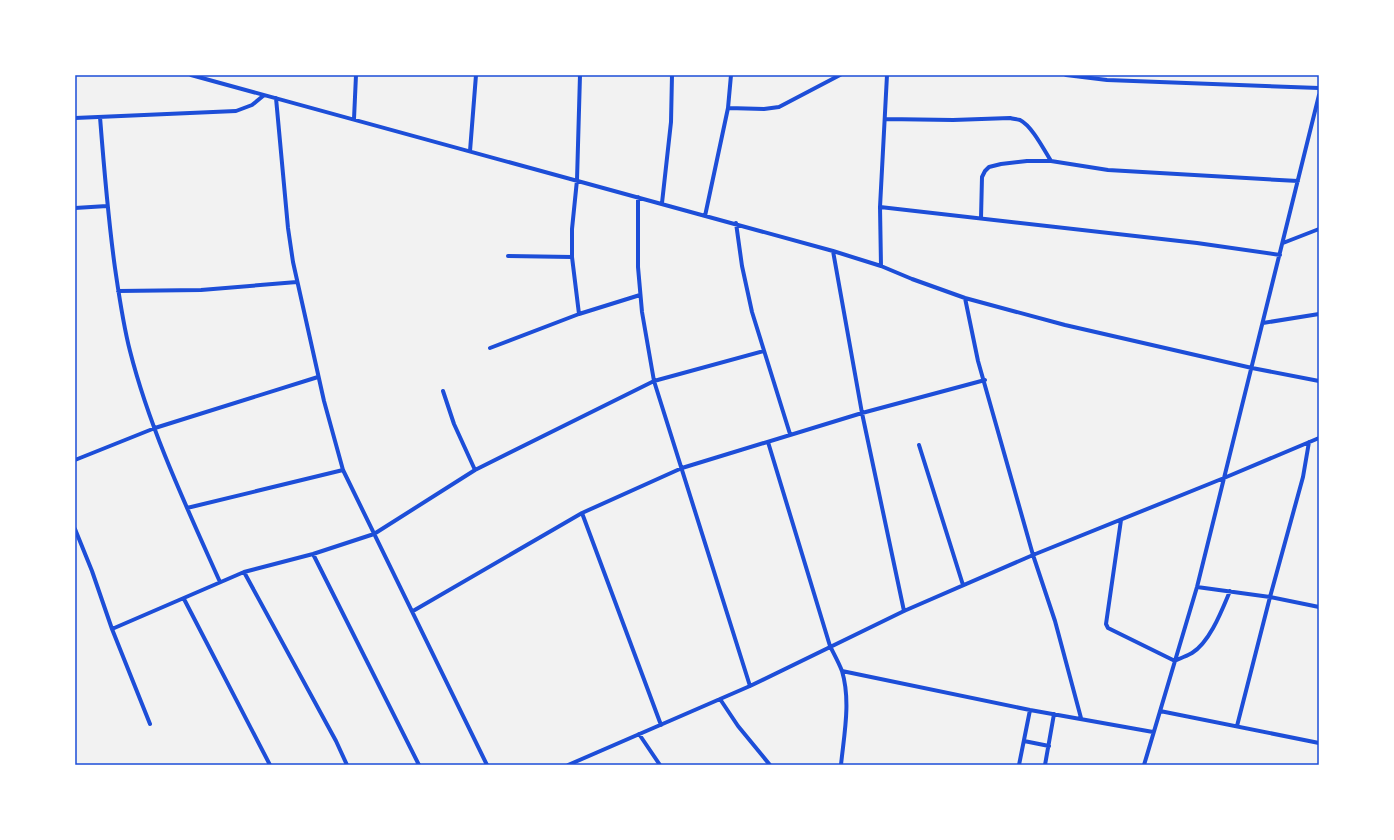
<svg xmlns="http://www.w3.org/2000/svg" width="1394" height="840" viewBox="0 0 1394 840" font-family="Barlow,sans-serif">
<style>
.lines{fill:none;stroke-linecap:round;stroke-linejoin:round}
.minor{stroke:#1d4ed8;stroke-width:4}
.neatline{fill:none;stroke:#1d4ed8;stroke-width:1.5}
</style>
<rect width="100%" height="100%" fill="#f2f2f2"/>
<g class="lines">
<path class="minor" d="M 191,75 L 833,251 L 881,266 L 912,279 L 965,298 L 1065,325 L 1252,368 L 1319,381
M 1066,75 L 1107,80 L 1319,88
M 276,98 L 288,228 L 293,262 L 324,401 L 343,470 L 487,765
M 728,108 L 764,109 L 779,107 L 840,75
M 100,117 C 104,168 108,218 115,268 C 119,295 123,324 130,351 C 150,430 187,508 220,582
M 75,118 L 236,111 L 252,105 L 263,96
M 354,119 L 356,75
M 885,119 L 953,120 L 1010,118 C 1013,119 1017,119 1020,120 C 1032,126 1044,150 1051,161
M 470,151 L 476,75
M 638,197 L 638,267 L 642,312 L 654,381 L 750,686
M 662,203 L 671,122 L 672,75
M 880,207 L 1197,243 L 1280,255
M 75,208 L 107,206
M 705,216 L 728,108 L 731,75
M 981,218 L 982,177 L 985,171 L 989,167 L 1001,164 L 1027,161 L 1051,161 L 1108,170 L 1298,181
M 736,223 L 742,266 L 752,312 L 790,434
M 1283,243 L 1319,229
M 833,251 L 862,413 L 904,611
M 508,256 L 572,257
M 881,266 L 880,207 L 887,75
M 118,291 L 201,290 L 297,282
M 965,298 L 978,361 L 1033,555 L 1055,621 L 1081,718
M 579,314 L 572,257 L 572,229 L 577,180 L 580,75
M 1263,323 L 1319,314
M 490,348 L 579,314 L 640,295
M 443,391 L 454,424 L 475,470
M 768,442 L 830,646 C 834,654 839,663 842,671 C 851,701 844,735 841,765
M 919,445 L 963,585
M 75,460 L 155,428 L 318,377
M 187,508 L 343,470
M 582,513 L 661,725
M 1121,520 L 1106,624 L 1108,628 L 1175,661 C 1180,658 1187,656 1192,653 C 1210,642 1222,610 1230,591
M 75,529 L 92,571 L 112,629 L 150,724
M 313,554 L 419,765
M 244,572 L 336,741 L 347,765
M 1197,587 L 1270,597 L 1319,607
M 184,599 L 270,765
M 413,611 L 582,513 L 682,468 L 862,413 L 985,380
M 112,629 L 244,572 L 313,554 L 374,534 L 475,470 L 654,381 L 764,351
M 842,671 L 1030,710 L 1153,732
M 720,699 L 738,726 L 770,765
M 1160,711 L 1319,743
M 1237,726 L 1270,597 L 1303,477 L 1309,442
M 639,734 L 660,765
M 1024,741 L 1049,746
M 568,765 L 750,686 L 904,611 L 1033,555 L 1224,478 L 1319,438
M 1019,765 L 1030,710
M 1045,765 L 1054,714
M 1144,765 L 1197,587 L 1319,95"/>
</g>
<rect width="1394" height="840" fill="none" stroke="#ffffff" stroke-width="152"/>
<rect x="76" y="76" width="1242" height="688" class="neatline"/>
</svg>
